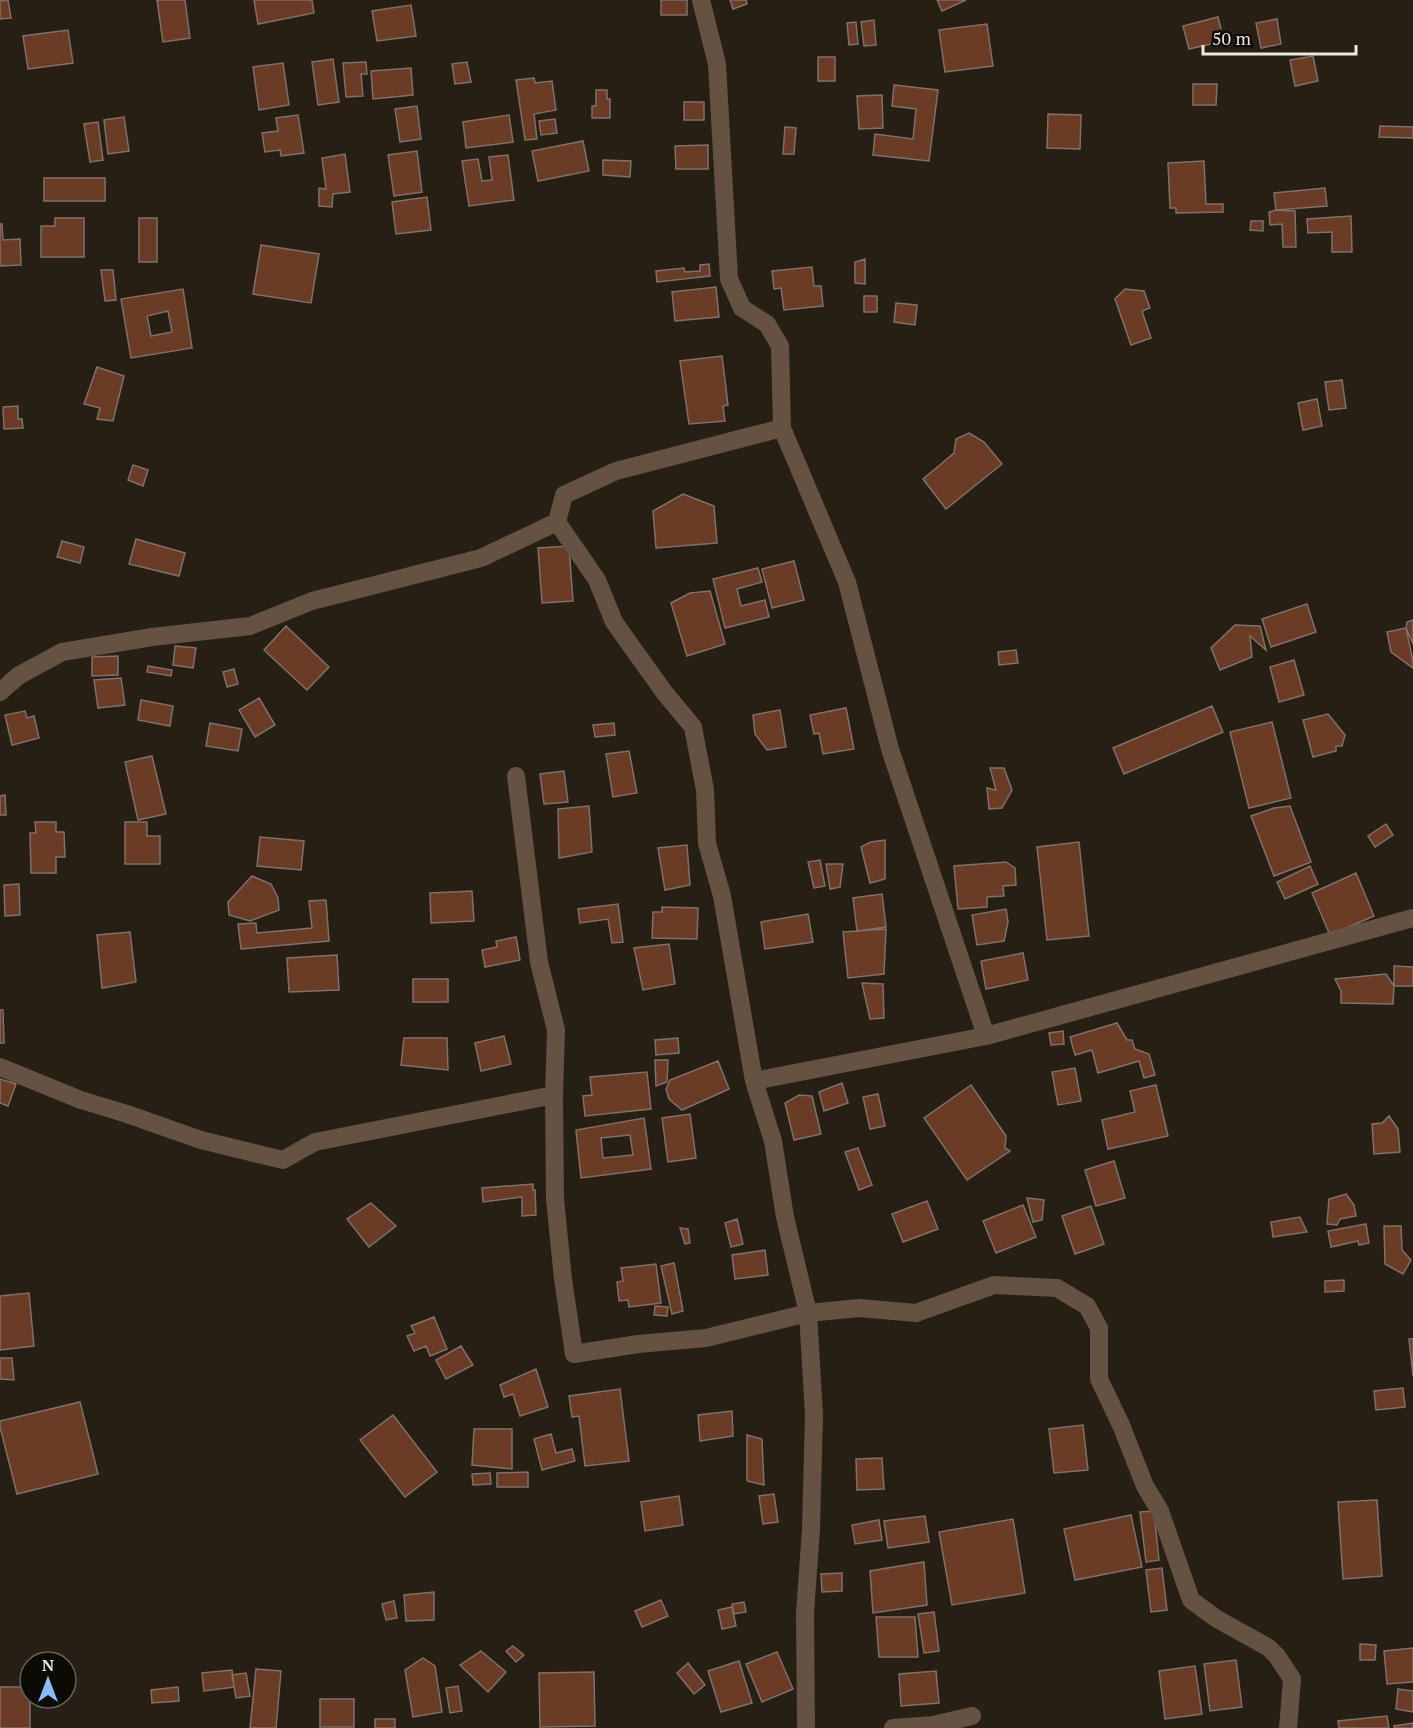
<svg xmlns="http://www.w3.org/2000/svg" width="1413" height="1728" viewBox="0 0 1413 1728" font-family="'PT Serif',serif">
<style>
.building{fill:#6a3b25;stroke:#817069;stroke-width:1.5;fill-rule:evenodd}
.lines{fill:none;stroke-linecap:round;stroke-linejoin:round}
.minor{stroke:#655243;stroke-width:18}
</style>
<rect width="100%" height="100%" fill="#252013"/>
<path class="building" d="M 8,0 L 11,18 L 0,19 L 0,1 Z
M 157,0 L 185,0 L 190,38 L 163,42 Z
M 254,0 L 312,0 L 314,13 L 258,24 Z
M 661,0 L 687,0 L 687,15 L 661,15 Z
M 730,0 L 746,0 L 747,4 L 733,9 Z
M 937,0 L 966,0 L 942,11 Z
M 411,5 L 416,36 L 377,41 L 372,11 Z
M 1218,17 L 1224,41 L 1189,49 L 1183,26 Z
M 1277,19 L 1281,44 L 1261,48 L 1256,23 Z
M 874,20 L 876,45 L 864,46 L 861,22 Z
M 856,22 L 858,44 L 849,45 L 847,23 Z
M 987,24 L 993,66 L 945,72 L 939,30 Z
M 68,30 L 73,63 L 28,69 L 23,36 Z
M 1313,56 L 1318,81 L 1295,86 L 1290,60 Z
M 818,57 L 835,57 L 835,81 L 818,81 Z
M 333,59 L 339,102 L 318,105 L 312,62 Z
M 366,62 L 367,74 L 361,74 L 363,96 L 346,97 L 343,63 Z
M 467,62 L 471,82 L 455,84 L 452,64 Z
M 283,63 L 289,105 L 259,110 L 253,67 Z
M 411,68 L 413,95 L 373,99 L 371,71 Z
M 534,78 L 535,83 L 552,81 L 556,110 L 534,114 L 537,139 L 525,140 L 516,80 Z
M 1193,84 L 1217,84 L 1216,105 L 1193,105 Z
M 894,85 L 938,90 L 929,161 L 873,155 L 875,134 L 913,139 L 916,109 L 892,106 Z
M 596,90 L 607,90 L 607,99 L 610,99 L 610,118 L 592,118 L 592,106 L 596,106 Z
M 882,95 L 883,128 L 859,129 L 857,96 Z
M 684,102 L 704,102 L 704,120 L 684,120 Z
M 417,106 L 421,139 L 400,142 L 395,109 Z
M 1048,114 L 1081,115 L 1080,149 L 1047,148 Z
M 298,115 L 304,153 L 281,156 L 280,150 L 265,152 L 262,133 L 278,131 L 276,118 Z
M 509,115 L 513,142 L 466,148 L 463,122 Z
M 124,117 L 129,151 L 108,154 L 104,120 Z
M 555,119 L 557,133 L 541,135 L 539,121 Z
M 98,122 L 103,160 L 90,162 L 84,124 Z
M 1380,126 L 1413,127 L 1413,138 L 1379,137 Z
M 785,127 L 796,128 L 794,154 L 783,154 Z
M 583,141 L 589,171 L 538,181 L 532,151 Z
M 708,145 L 708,169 L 676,169 L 675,146 Z
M 417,151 L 422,192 L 394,196 L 388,155 Z
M 345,154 L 350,192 L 333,194 L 332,207 L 319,206 L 319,188 L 326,189 L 322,158 Z
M 508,155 L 514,200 L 469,206 L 462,161 L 478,159 L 482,181 L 492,180 L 489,157 Z
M 603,160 L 631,161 L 630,177 L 603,175 Z
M 1204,161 L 1206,204 L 1223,204 L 1223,212 L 1176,213 L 1176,208 L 1170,208 L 1168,163 Z
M 44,178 L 105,178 L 105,201 L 44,201 Z
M 1325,188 L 1327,206 L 1276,210 L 1274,193 Z
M 427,197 L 431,230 L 396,234 L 392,202 Z
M 1276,210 L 1295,211 L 1296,247 L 1283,247 L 1282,224 L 1270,225 L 1269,212 Z
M 1351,216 L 1352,252 L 1332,252 L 1332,232 L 1308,233 L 1307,219 Z
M 55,218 L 84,218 L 84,257 L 41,257 L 41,226 L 55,226 Z
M 139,218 L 157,218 L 157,262 L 139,262 Z
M 1251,221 L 1263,221 L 1263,231 L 1250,230 Z
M 0,224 L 2,224 L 3,240 L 20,239 L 21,265 L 0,266 Z
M 261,245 L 319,254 L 311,303 L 253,294 Z
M 865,259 L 865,284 L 855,283 L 855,262 Z
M 709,264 L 710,276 L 657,282 L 656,271 L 684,268 L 685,272 L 700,271 L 700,265 Z
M 812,267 L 814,286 L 821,286 L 823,306 L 784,310 L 781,288 L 774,289 L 772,271 Z
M 101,270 L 113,270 L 116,300 L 105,301 Z
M 716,287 L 719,317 L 675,321 L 672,292 Z
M 183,289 L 192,348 L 131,358 L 121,299 ZM 168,311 L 172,332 L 151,336 L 147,316 Z
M 1125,289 L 1144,291 L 1150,308 L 1142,311 L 1151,338 L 1131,345 L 1115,299 Z
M 864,296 L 877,296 L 877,312 L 864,312 Z
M 896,303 L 917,305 L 915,325 L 894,322 Z
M 722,356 L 728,405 L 723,406 L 725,421 L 689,424 L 680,361 Z
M 97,367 L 124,376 L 113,421 L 97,419 L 100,408 L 84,404 Z
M 1342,380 L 1346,408 L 1329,410 L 1325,382 Z
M 1317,399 L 1322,426 L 1303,430 L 1298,403 Z
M 18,406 L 18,419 L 22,419 L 23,428 L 4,429 L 3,407 Z
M 969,433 L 984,442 L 1002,464 L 946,509 L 923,479 L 954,453 L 956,439 Z
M 133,465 L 148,470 L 143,486 L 128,480 Z
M 683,494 L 714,506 L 717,543 L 656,548 L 653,511 Z
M 136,539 L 185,553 L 179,576 L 129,564 Z
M 62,541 L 84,547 L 80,563 L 57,557 Z
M 569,546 L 573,601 L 542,603 L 538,548 Z
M 794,561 L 804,600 L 772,608 L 762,569 Z
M 758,568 L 762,582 L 737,589 L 741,606 L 765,600 L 769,617 L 725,628 L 713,579 Z
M 710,591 L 725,644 L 687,656 L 671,603 L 690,593 Z
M 1307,604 L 1316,632 L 1271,647 L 1262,619 Z
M 1413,620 L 1413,644 L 1406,628 L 1407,622 Z
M 1235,625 L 1260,626 L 1266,650 L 1250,636 L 1252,657 L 1220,670 L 1211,648 Z
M 286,626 L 329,667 L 307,690 L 264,650 Z
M 1406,628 L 1413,661 L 1413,668 L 1391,652 L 1387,632 Z
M 175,646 L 196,648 L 193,668 L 173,665 Z
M 1016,650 L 1018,663 L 999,665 L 998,652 Z
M 118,656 L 118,675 L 92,676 L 92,657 Z
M 1294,660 L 1304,695 L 1279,702 L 1270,667 Z
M 148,666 L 172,670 L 171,676 L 147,672 Z
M 234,669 L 238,684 L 227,687 L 223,672 Z
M 121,678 L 125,705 L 98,708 L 94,680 Z
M 259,698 L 275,725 L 255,737 L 239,710 Z
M 141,700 L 173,706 L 170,726 L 138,720 Z
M 1212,706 L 1223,732 L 1124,774 L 1113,748 Z
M 846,708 L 854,749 L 823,754 L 819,733 L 814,734 L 810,715 Z
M 780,710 L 786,747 L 767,750 L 755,734 L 753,715 Z
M 25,711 L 27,718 L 34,716 L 39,738 L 12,745 L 5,715 Z
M 1328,714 L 1345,735 L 1342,746 L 1336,746 L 1336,751 L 1313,757 L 1303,720 Z
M 1272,722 L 1291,798 L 1249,808 L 1230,732 Z
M 210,723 L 242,729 L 238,751 L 206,746 Z
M 614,723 L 615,735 L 595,737 L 593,725 Z
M 629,751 L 637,793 L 613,797 L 606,754 Z
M 152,756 L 166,814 L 138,820 L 125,762 Z
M 990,768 L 1004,768 L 1012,790 L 1002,808 L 989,809 L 987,788 L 996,790 Z
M 564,771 L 568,802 L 544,804 L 540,774 Z
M 5,795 L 6,815 L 0,815 L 0,796 Z
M 589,806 L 592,852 L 559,858 L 558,809 Z
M 1290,806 L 1311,862 L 1274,876 L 1251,816 L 1274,808 Z
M 35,822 L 56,822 L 56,832 L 64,832 L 65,857 L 56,857 L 56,873 L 31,873 L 30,833 L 36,833 Z
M 125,822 L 147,822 L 147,836 L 160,836 L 160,864 L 125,864 Z
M 1386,824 L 1393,835 L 1375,847 L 1368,836 Z
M 260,837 L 304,841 L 301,870 L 257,866 Z
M 885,840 L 885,879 L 870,883 L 861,847 L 871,842 Z
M 1079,842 L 1089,936 L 1047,940 L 1037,847 Z
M 687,845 L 690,885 L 665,890 L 658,848 Z
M 820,860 L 825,886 L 814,888 L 808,862 Z
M 1006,862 L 1015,868 L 1016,885 L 1003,886 L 1004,896 L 987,897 L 987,907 L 958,909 L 954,866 Z
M 826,864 L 843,864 L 840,887 L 830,889 Z
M 1310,866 L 1318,884 L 1285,899 L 1277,882 Z
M 1356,873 L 1374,916 L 1330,935 L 1312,893 Z
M 252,876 L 271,884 L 278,898 L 279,910 L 250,921 L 229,915 L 228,902 Z
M 19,884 L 20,915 L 5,916 L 4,885 Z
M 472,891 L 474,921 L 431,923 L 430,893 Z
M 882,894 L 886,927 L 857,931 L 853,898 Z
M 326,900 L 329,941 L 241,949 L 238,924 L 256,923 L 257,933 L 312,928 L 309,901 Z
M 618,904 L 623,942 L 612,943 L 608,919 L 580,923 L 578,909 Z
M 662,907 L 698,908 L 697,939 L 652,938 L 653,912 L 662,912 Z
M 1006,909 L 1008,922 L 1004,941 L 977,945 L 972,915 Z
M 808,914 L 813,942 L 765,949 L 761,922 Z
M 886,929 L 884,974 L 848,978 L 843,932 Z
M 130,932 L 136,982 L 102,988 L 97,935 Z
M 516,937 L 520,960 L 485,967 L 482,950 L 497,947 L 496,941 Z
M 669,944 L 675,984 L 643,990 L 634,948 Z
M 1023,953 L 1028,980 L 986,989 L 981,961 Z
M 337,955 L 339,990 L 289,992 L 287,958 Z
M 1394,966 L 1413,967 L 1413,986 L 1394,986 Z
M 1386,974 L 1394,986 L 1393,1004 L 1341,1003 L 1341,991 L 1335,979 Z
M 413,979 L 448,979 L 448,1002 L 413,1002 Z
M 862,983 L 883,984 L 884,1018 L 870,1019 Z
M 0,1010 L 3,1010 L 4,1043 L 0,1043 Z
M 1117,1023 L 1127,1040 L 1132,1040 L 1135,1049 L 1149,1054 L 1155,1075 L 1144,1078 L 1139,1061 L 1098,1073 L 1092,1050 L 1075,1055 L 1070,1037 Z
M 1063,1031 L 1064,1044 L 1051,1045 L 1049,1033 Z
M 504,1036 L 511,1064 L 481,1071 L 475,1043 Z
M 404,1038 L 447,1038 L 448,1070 L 401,1065 Z
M 678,1038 L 679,1053 L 656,1055 L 655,1040 Z
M 655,1060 L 668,1060 L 667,1082 L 656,1086 Z
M 718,1061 L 729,1089 L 682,1110 L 669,1099 L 666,1089 L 670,1080 Z
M 1075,1068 L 1081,1101 L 1058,1105 L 1052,1072 Z
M 647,1072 L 651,1109 L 585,1116 L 583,1096 L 592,1095 L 590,1077 Z
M 0,1079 L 16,1084 L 8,1106 L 0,1103 Z
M 842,1083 L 848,1103 L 824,1111 L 819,1092 Z
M 971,1085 L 1006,1136 L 1005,1148 L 1010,1151 L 967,1180 L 924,1118 Z
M 1156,1085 L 1168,1136 L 1108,1149 L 1102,1120 L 1135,1112 L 1130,1091 Z
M 878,1094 L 885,1126 L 870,1129 L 863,1097 Z
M 799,1095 L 812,1096 L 821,1134 L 794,1140 L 785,1103 Z
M 690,1114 L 696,1158 L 668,1162 L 662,1118 Z
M 1389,1116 L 1398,1129 L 1400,1152 L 1374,1154 L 1372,1124 L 1382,1123 Z
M 644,1118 L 651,1169 L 581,1178 L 576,1130 ZM 630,1135 L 633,1155 L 603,1158 L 601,1138 Z
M 858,1148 L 872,1185 L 859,1190 L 845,1152 Z
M 1114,1161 L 1125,1198 L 1096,1206 L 1085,1170 Z
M 533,1184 L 533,1190 L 535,1190 L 536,1215 L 522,1216 L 522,1197 L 483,1202 L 482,1188 Z
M 1346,1194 L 1354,1205 L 1356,1216 L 1340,1219 L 1337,1225 L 1327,1224 L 1329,1199 Z
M 1027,1198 L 1044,1200 L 1042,1220 L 1033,1222 Z
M 927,1201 L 938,1229 L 903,1242 L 892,1214 Z
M 371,1203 L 396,1226 L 369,1247 L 347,1219 Z
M 1023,1205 L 1036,1237 L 996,1253 L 983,1221 Z
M 1091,1206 L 1104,1244 L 1075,1254 L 1062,1216 Z
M 1300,1217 L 1307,1232 L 1273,1237 L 1271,1222 Z
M 737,1219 L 743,1244 L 731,1247 L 725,1223 Z
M 1366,1224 L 1369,1243 L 1359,1245 L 1358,1241 L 1331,1247 L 1328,1231 Z
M 1384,1226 L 1401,1226 L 1402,1250 L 1411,1260 L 1403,1274 L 1385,1264 Z
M 680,1228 L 688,1229 L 690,1243 L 685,1244 Z
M 765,1250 L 768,1275 L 735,1279 L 732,1255 Z
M 674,1263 L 683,1311 L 672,1314 L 661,1266 Z
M 656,1264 L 661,1303 L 629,1307 L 628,1300 L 619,1301 L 617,1282 L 623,1281 L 621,1268 Z
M 1344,1280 L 1344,1291 L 1325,1292 L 1325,1281 Z
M 29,1293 L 34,1346 L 0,1350 L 0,1296 Z
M 655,1306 L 668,1307 L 667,1316 L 654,1315 Z
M 434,1317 L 447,1349 L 430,1356 L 426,1346 L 414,1351 L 407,1336 L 415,1333 L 411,1326 Z
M 1409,1339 L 1413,1339 L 1413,1376 Z
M 461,1346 L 473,1365 L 446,1379 L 436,1360 Z
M 0,1358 L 12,1358 L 14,1380 L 0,1379 Z
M 536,1369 L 548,1407 L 520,1416 L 513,1394 L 504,1397 L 500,1385 Z
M 1403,1388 L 1405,1407 L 1376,1410 L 1374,1391 Z
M 620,1389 L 629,1461 L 585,1466 L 579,1416 L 572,1417 L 569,1396 Z
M 80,1402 L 98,1474 L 17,1494 L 0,1427 L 0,1421 Z
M 732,1411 L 733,1436 L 700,1441 L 698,1415 Z
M 393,1415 L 437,1472 L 405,1497 L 360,1440 Z
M 1083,1425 L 1088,1470 L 1054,1473 L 1049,1429 Z
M 474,1429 L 512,1429 L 512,1469 L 472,1465 Z
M 551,1434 L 556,1453 L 572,1449 L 575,1461 L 542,1470 L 534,1439 Z
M 747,1435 L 762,1439 L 764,1485 L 747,1481 Z
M 882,1458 L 884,1489 L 857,1490 L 856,1459 Z
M 528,1472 L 528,1487 L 497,1487 L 497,1473 Z
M 490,1473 L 491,1484 L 473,1485 L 472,1474 Z
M 774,1494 L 778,1522 L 763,1524 L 759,1496 Z
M 679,1496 L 683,1525 L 645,1531 L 641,1502 Z
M 1377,1500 L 1382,1576 L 1343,1579 L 1338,1502 Z
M 1154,1511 L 1159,1560 L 1146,1562 L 1140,1512 Z
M 1131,1515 L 1142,1567 L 1075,1580 L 1064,1529 Z
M 925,1516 L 929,1542 L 888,1548 L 884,1521 Z
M 1013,1519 L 1025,1593 L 952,1605 L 939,1532 Z
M 879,1520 L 882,1540 L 855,1544 L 852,1525 Z
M 924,1562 L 927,1605 L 873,1613 L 870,1571 Z
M 1162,1568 L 1167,1610 L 1151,1612 L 1146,1570 Z
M 842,1573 L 842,1591 L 822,1592 L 821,1574 Z
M 434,1592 L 434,1620 L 406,1621 L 404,1595 Z
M 661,1600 L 668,1616 L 642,1627 L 635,1611 Z
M 394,1601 L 397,1618 L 386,1620 L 382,1604 Z
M 744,1602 L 746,1612 L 734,1614 L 732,1604 Z
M 732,1607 L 736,1626 L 722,1629 L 718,1610 Z
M 934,1612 L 939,1651 L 924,1653 L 918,1614 Z
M 876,1617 L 915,1617 L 918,1657 L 879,1657 Z
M 1360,1644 L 1376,1645 L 1375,1660 L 1360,1660 Z
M 513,1646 L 524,1655 L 516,1662 L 506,1651 Z
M 1413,1648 L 1413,1682 L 1387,1684 L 1384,1651 Z
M 481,1651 L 506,1672 L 488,1692 L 460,1665 Z
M 777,1652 L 793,1689 L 762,1702 L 746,1664 Z
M 423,1658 L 435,1666 L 442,1712 L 413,1717 L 405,1670 Z
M 1236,1660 L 1242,1707 L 1210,1711 L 1204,1664 Z
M 739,1661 L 752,1703 L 721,1712 L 708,1671 Z
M 688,1663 L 705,1685 L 694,1694 L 677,1673 Z
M 1195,1666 L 1202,1714 L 1165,1719 L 1159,1671 Z
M 256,1669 L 281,1671 L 276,1728 L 250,1728 Z
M 232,1670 L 234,1687 L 204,1691 L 202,1673 Z
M 936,1671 L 939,1703 L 901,1706 L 899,1674 Z
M 594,1672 L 595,1726 L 540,1727 L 539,1673 Z
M 246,1673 L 250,1696 L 236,1698 L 232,1675 Z
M 458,1686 L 462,1711 L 450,1713 L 446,1688 Z
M 0,1687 L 30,1687 L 30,1728 L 0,1728 Z
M 178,1687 L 179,1701 L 152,1703 L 151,1690 Z
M 1398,1689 L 1413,1691 L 1413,1712 L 1396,1709 Z
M 320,1699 L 354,1699 L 354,1727 L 320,1727 Z
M 1387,1716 L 1389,1728 L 1339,1728 L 1338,1721 Z
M 375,1719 L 395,1719 L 395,1728 L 375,1728 Z
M 1413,1723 L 1413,1728 L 1394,1728 L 1394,1726 Z"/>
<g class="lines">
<path class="minor" d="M 701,0 L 717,64 L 729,279 L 742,308 L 767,324 L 780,346 L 782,428 L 847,582 L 890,749 L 986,1036
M 782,428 L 616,471 L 564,495 L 557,522 L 597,580 L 614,622 L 664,692 L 693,727 L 705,790 L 707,843 L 722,896 L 754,1081 L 773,1141 L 785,1217 L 808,1313 L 814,1415 L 811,1529 L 805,1613 L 806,1728
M 0,692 L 18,676 L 62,652 L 152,637 L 250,626 L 312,601 L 481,558 L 557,522
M 516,776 L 539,962 L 556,1030 L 554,1095
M 0,1067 L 81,1100 L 127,1114 L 201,1140 L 283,1160 L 315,1142 L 554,1095 L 555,1199 L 563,1279 L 574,1354 L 638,1344 L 706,1338 L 808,1313 L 859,1308 L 916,1313 L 994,1285 L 1057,1288 L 1087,1306 L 1099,1328 L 1099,1379 L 1121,1425 L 1145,1486 L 1160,1511 L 1191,1600 L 1217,1619 L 1269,1648 L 1277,1656 L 1292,1679 L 1288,1728
M 754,1081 L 986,1036 L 1413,918
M 893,1728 L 933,1725 L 972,1716"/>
</g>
<g transform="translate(48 1680)"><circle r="28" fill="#0c0a05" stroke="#65625c" stroke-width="1.5"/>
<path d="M0-4.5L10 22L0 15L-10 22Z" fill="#88bafc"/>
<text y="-9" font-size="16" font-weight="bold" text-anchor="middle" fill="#eae7de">N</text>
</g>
<path d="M1203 45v9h153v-9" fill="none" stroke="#eae7de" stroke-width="3"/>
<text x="1212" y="45" font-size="18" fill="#eae7de" stroke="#0c0a05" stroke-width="4.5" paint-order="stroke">50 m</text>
</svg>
